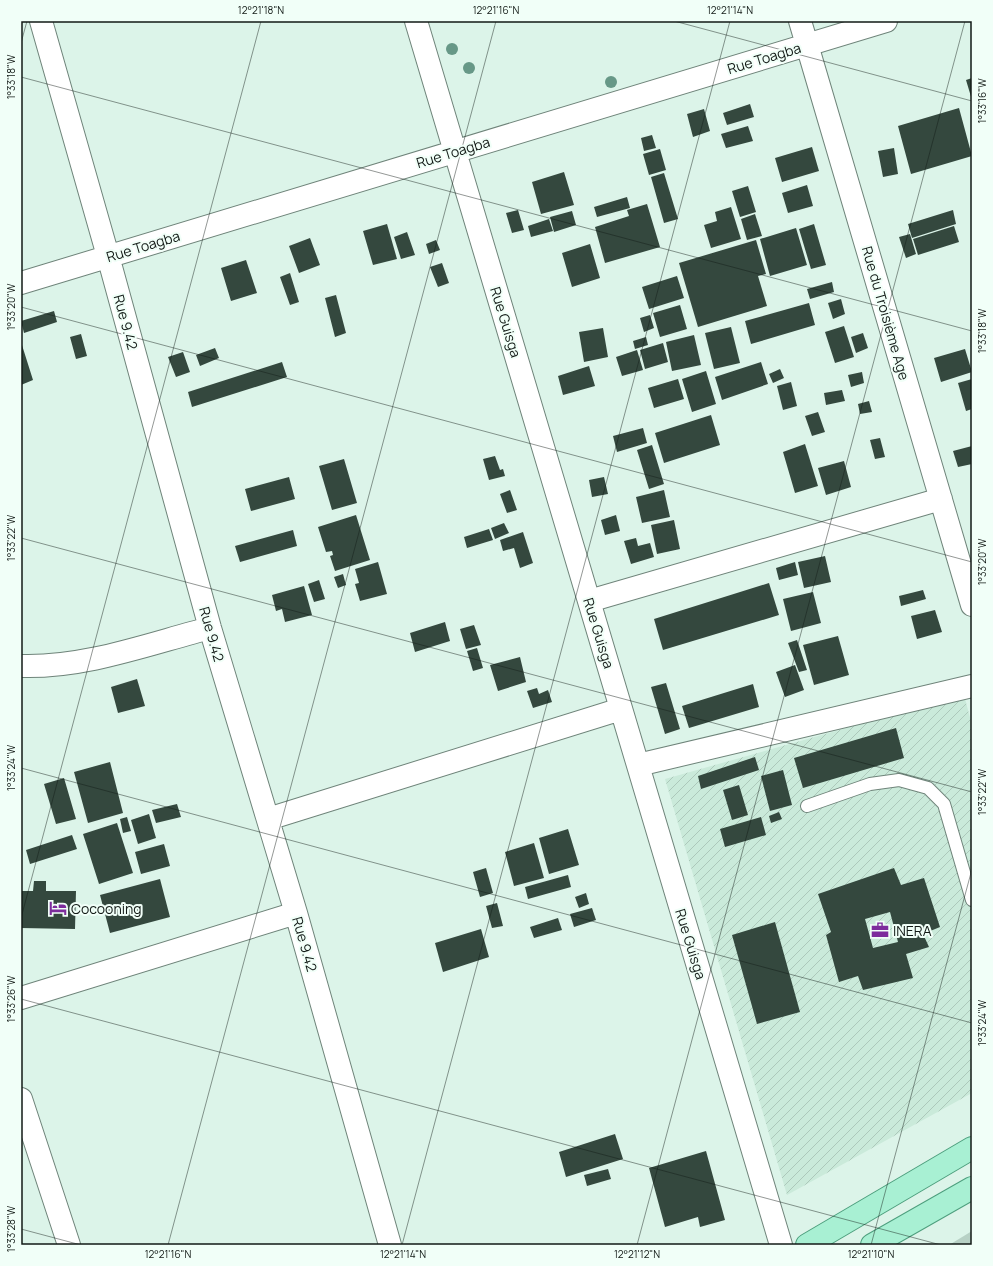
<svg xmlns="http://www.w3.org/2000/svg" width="993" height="1266" viewBox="0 0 993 1266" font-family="Manrope,sans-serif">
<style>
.industrial{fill:url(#industrial-furrows)}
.green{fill:#b7d1c5}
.building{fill:#34483e;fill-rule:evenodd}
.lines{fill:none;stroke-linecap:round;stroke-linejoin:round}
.service-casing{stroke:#6f847a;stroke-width:14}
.minor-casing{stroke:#6f847a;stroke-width:24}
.primary-casing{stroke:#4e9f7e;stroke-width:24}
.service{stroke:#fff;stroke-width:12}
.minor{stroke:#fff;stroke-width:22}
.primary{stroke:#a8f0d3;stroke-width:22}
.tree{fill:#679887}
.ticks{fill:none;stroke:#121a16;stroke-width:1;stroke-opacity:0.45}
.labels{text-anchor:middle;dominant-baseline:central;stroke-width:4;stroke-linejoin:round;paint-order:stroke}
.street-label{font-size:14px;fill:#121a16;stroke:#f1fff8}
.poi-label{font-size:14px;fill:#121a16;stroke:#f1fff8;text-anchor:start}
.neatline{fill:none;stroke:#121a16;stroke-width:1.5}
.ticks-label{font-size:10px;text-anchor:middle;fill:#121a16}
</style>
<defs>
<pattern id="industrial-furrows" width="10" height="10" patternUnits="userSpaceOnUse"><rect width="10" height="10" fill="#caeada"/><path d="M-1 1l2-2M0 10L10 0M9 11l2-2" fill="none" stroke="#acc8ba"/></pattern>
</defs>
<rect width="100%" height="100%" fill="#dcf4e9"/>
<path class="industrial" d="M 964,695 L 972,725 L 972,1093 L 787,1195 L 665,779 Z"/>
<path class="green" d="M 972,1231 L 972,1245 L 949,1245 Z"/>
<path class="building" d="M 972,78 L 972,100 L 966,80 Z
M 750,104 L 754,117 L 727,125 L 723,113 Z
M 959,108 L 972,156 L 911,174 L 898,126 Z
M 704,109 L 710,131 L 693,137 L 687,114 Z
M 748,126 L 753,141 L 726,148 L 721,134 Z
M 652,135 L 656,148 L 644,151 L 641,138 Z
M 812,147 L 819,171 L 782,182 L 775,158 Z
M 894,148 L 898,174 L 883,177 L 878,151 Z
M 660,149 L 666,170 L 649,175 L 643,154 Z
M 564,172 L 574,205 L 541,214 L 532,182 Z
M 664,173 L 678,219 L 664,223 L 651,177 Z
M 807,185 L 813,206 L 788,213 L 782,193 Z
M 748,186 L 756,212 L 740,217 L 732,191 Z
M 627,197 L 630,208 L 597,217 L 594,207 Z
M 647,204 L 660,247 L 605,263 L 595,227 L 629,216 L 627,210 Z
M 731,207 L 741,239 L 711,248 L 704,225 L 717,221 L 715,212 Z
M 518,210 L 524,230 L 512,233 L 506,213 Z
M 953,210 L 956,224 L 912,238 L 908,224 Z
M 572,211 L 576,225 L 554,232 L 550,217 Z
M 755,214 L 762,236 L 747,240 L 741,219 Z
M 549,219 L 553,231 L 531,237 L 528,226 Z
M 387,224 L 397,259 L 373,265 L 363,231 Z
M 814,224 L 826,265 L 811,269 L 799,229 Z
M 954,226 L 959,242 L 918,255 L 913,239 Z
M 796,228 L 807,265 L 770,276 L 760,239 Z
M 407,232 L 415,255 L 401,259 L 394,237 Z
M 910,234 L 916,254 L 906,258 L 899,237 Z
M 310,238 L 320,265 L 299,273 L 289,246 Z
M 436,240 L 440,250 L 429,254 L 426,244 Z
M 756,240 L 766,274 L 758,276 L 767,306 L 698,327 L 679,263 Z
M 590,244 L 600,278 L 572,287 L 562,253 Z
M 246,260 L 257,293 L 231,301 L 221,268 Z
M 442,263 L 449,283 L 438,287 L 430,267 Z
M 290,273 L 299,302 L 290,305 L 280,277 Z
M 677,276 L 684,298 L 649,309 L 642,287 Z
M 832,282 L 834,292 L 810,299 L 807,289 Z
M 336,295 L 346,333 L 335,337 L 325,298 Z
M 841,299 L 845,314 L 833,319 L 828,303 Z
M 809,303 L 815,325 L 751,344 L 745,321 Z
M 680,305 L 687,329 L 660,337 L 653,313 Z
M 54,311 L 57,322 L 24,333 L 21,321 Z
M 650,315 L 654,328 L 644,332 L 640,318 Z
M 844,326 L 854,357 L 835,363 L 825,332 Z
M 731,327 L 740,363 L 714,369 L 705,333 Z
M 603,328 L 608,357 L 584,362 L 579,332 Z
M 863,333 L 868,348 L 856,353 L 851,337 Z
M 81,334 L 87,356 L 76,359 L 70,337 Z
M 694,335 L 701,365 L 672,371 L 666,342 Z
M 646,337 L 648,345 L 635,349 L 633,341 Z
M 21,342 L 33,380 L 21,385 Z
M 663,343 L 668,362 L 645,369 L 640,350 Z
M 215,348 L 219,358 L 200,366 L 196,355 Z
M 965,349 L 972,372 L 941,382 L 934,358 Z
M 637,350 L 643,370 L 622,376 L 616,357 Z
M 183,352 L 190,372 L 176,377 L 168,357 Z
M 282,362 L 287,377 L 192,407 L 188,392 Z
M 761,362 L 768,384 L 722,400 L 715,377 Z
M 589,366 L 595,386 L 563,395 L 558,376 Z
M 780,369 L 784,378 L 773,383 L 769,374 Z
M 706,371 L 716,404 L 692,412 L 682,379 Z
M 862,372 L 864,383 L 851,387 L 848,375 Z
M 678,379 L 684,399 L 654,408 L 648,388 Z
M 972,379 L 972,409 L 966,411 L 958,383 Z
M 791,382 L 797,406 L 783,410 L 777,386 Z
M 842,390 L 845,401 L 826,405 L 824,393 Z
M 869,401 L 872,412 L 860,414 L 858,404 Z
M 818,412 L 825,432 L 812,436 L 805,416 Z
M 711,415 L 720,445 L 664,463 L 655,433 Z
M 643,428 L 647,443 L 617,452 L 613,436 Z
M 880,438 L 885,457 L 875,459 L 870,440 Z
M 805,444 L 818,486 L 795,493 L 783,452 Z
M 652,445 L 664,484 L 649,489 L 637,450 Z
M 972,446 L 972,464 L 958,467 L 953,451 Z
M 495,456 L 500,470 L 503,469 L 505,476 L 489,480 L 483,459 Z
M 344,459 L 357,503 L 332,510 L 319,466 Z
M 844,461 L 851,487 L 826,495 L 818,468 Z
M 289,477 L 295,499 L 251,511 L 245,489 Z
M 604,477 L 608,494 L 592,497 L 589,480 Z
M 510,490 L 517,510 L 507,513 L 500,494 Z
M 664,490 L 670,517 L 642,523 L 636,497 Z
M 356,515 L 370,560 L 335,571 L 330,556 L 333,555 L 332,551 L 326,552 L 318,527 Z
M 616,515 L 620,531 L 605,535 L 601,520 Z
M 674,520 L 680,549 L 657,554 L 651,525 Z
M 504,523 L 509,533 L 495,539 L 491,528 Z
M 489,529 L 493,540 L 467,548 L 464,537 Z
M 293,530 L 297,546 L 240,562 L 235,546 Z
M 523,532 L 533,563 L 520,568 L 514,548 L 503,551 L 500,540 Z
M 636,538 L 638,546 L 650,543 L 654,557 L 631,564 L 624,541 Z
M 825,556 L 831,582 L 804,588 L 798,562 Z
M 378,562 L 387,594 L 360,601 L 355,584 L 359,583 L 355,569 Z
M 795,562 L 798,575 L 779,580 L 776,568 Z
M 343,574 L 346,585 L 338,588 L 334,577 Z
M 319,580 L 325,599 L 314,602 L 308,584 Z
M 769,583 L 779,615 L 663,650 L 654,619 Z
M 304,586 L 312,615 L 285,622 L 282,609 L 276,611 L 272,595 Z
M 923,590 L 926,599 L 901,606 L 899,596 Z
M 813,592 L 821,623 L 791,631 L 783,599 Z
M 935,610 L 942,632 L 917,639 L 911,616 Z
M 445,622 L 450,641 L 415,652 L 410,633 Z
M 474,625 L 481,645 L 466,649 L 460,629 Z
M 838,636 L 849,675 L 814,685 L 803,645 Z
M 797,640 L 807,670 L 799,672 L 788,643 Z
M 477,648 L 483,668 L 473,671 L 467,651 Z
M 520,657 L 526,682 L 498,691 L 490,665 Z
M 795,665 L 804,690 L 785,697 L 776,672 Z
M 137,679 L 145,706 L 118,713 L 111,687 Z
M 666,683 L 680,729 L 665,734 L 651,687 Z
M 753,684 L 759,707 L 689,728 L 682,706 Z
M 537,688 L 539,694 L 548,690 L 552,702 L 533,708 L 527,691 Z
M 896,728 L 904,758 L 803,788 L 794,758 Z
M 755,757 L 759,770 L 701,789 L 698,776 Z
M 110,762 L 123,813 L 88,823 L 74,772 Z
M 783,770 L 792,805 L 770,811 L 761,776 Z
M 64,778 L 76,819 L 56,824 L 44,784 Z
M 739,785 L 748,815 L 732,820 L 723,790 Z
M 177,804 L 181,817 L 156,823 L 152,810 Z
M 779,812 L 782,819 L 771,823 L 769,816 Z
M 149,814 L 156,838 L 138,844 L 131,820 Z
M 127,817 L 131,831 L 123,833 L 120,819 Z
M 761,817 L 766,835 L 725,847 L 720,829 Z
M 117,823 L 133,873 L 99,884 L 83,834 Z
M 568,829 L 579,865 L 549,874 L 539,838 Z
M 72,835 L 77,849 L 30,864 L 26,850 Z
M 534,843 L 544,878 L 514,886 L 505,852 Z
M 164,844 L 170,866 L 141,874 L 135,852 Z
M 486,868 L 493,893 L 480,897 L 473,872 Z
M 894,868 L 901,885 L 924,878 L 940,927 L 923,934 L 929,947 L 906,954 L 913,978 L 863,990 L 858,976 L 839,982 L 826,935 L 831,932 L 818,894 ZM 890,912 L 898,942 L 873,948 L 865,919 Z
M 568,875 L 571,887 L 528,899 L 525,887 Z
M 160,879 L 170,917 L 110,933 L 100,895 Z
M 34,881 L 46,881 L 46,891 L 76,891 L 75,929 L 21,928 L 21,891 L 33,891 Z
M 586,893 L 589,904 L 579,908 L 575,897 Z
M 497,903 L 503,926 L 492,928 L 486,906 Z
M 592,908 L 596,920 L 574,927 L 570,914 Z
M 558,918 L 562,930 L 534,938 L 530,927 Z
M 775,922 L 800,1012 L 757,1024 L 732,935 Z
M 481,929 L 489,957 L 443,972 L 435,943 Z
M 615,1134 L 623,1159 L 566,1177 L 559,1152 Z
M 706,1151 L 725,1220 L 700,1227 L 698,1217 L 665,1227 L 649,1168 Z
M 608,1169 L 611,1179 L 587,1186 L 584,1175 Z"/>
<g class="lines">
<g class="service-casing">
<path id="service" d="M 807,806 L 870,784 L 899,780 L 928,788 L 944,804 L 972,900"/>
</g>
<g class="minor-casing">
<path id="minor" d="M 41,21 L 108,256 L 210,628 L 296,913 L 390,1245
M 416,21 L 781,1245
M 800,21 L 972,605
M 21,283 L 886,21
M 589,601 L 941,499
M 21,666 C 85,668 148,644 210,628
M 638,765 L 972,686
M 268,819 L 621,709
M 21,998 L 296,913
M 21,1099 L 69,1245"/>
</g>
<g class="primary-casing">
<path id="primary" d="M 807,1245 L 972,1148
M 872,1245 L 972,1188"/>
</g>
<use href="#service" class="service"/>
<use href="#minor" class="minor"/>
<use href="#primary" class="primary"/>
</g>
<g class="tree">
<circle cx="452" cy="49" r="6"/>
<circle cx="469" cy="68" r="6"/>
<circle cx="611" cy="82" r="6"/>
</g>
<path class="ticks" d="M 674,21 L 972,101M 21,43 L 27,21M 21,77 L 972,331M 21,307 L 972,562M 21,538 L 972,792M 21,768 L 972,1023M 21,918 L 261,21M 21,999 L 941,1245M 21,1229 L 81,1245M 168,1245 L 496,21M 402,1245 L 730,21M 637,1245 L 965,21M 871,1245 L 972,869"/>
<defs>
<g id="hotel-bare" transform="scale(1.38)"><path d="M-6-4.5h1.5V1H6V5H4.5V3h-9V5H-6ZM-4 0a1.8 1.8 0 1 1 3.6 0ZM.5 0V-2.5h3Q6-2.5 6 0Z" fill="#7d2c9c" stroke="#f1fff8" stroke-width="2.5" paint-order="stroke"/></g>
<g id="office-bare" transform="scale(1.38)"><path d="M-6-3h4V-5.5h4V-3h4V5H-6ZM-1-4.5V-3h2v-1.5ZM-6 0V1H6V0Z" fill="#7d2c9c" stroke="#f1fff8" stroke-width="2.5" paint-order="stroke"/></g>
</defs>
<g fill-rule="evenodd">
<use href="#hotel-bare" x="58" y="908"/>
<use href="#office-bare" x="880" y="930"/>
</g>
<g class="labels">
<g class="street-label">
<text transform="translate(764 58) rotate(-17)">Rue Toagba</text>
<text transform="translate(453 152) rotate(-17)">Rue Toagba</text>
<text transform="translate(143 246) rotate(-17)">Rue Toagba</text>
<text transform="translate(886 313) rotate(74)">Rue du Troisième Age</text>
<text transform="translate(126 322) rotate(75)">Rue 9.42</text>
<text transform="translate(506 322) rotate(73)">Rue Guisga</text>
<text transform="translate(599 633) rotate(73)">Rue Guisga</text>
<text transform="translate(212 634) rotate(74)">Rue 9.42</text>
<text transform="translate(305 944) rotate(74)">Rue 9.42</text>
<text transform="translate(691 944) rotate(73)">Rue Guisga</text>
</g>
<g class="poi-label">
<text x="71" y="908">Cocooning</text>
<text x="893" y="930">INERA</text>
</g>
</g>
<rect width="993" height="1266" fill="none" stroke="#f1fff8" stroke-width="44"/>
<rect x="22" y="22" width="949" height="1222" class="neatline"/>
<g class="ticks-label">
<text x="261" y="14">12°21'18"N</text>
<text x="496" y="14">12°21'16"N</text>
<text x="730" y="14">12°21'14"N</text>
<text transform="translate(11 77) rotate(-90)" y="4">1°33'18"W</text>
<text transform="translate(982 101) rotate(-90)" y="4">1°33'16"W</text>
<text transform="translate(11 307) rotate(-90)" y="4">1°33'20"W</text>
<text transform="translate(982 331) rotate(-90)" y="4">1°33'18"W</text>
<text transform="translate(11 538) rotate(-90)" y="4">1°33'22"W</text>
<text transform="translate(982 562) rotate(-90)" y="4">1°33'20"W</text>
<text transform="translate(11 768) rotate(-90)" y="4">1°33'24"W</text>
<text transform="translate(982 792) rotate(-90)" y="4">1°33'22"W</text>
<text transform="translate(11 999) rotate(-90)" y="4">1°33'26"W</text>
<text transform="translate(982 1023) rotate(-90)" y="4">1°33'24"W</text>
<text transform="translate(11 1229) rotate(-90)" y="4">1°33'28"W</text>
<text x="168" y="1258">12°21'16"N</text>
<text x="403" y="1258">12°21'14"N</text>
<text x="637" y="1258">12°21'12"N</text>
<text x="871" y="1258">12°21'10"N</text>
</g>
</svg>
